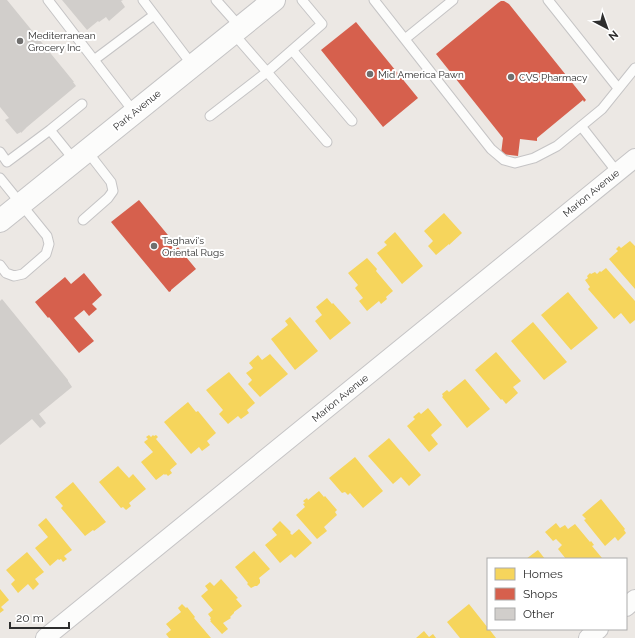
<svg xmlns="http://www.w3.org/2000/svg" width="635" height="638" viewBox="0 0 635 638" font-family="Raleway,sans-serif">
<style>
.homes{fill:#f6d55c}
.shops{fill:#d6604d}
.building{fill:#d1cecb}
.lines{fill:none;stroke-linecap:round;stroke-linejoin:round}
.service-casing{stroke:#c5c4c5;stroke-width:11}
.minor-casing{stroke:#c5c4c5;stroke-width:20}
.secondary-casing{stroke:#c5c4c5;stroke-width:24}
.service{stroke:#fcfcfb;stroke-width:9}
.minor{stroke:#fcfcfb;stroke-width:18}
.secondary{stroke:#fcfcfb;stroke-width:22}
.poi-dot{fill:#706f6e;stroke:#fff;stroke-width:1.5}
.labels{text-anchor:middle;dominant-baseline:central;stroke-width:4;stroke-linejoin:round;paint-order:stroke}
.poi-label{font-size:10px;fill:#2e2e2e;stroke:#fff;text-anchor:start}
.street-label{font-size:10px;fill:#2e2e2e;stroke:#fff}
</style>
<rect width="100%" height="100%" fill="#ece8e4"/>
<path class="homes" d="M 444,213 L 462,233 L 449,245 L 449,244 L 436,255 L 428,246 L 433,241 L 424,231 Z
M 395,232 L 423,266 L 402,284 L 377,253 L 387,245 L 384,242 Z
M 630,241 L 635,246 L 635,289 L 609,259 L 618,251 L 616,249 L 619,246 L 621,248 Z
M 367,258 L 377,269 L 376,271 L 393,291 L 386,297 L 387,299 L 381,304 L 379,301 L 367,311 L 359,301 L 363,298 L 355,288 L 358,285 L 348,273 Z
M 606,268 L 635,301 L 635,320 L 630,324 L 621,313 L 614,319 L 588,289 L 590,287 L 585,280 L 588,278 L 587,276 L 590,273 L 591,274 L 595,272 L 597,274 L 600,271 L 601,272 Z
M 568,292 L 598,328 L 571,350 L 541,315 Z
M 327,298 L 332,304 L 333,303 L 351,323 L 330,340 L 315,321 L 322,315 L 316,307 Z
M 290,317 L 318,351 L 295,370 L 271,339 L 288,325 L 285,321 Z
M 533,322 L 567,362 L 544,380 L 511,341 Z
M 496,352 L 521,381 L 513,387 L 518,393 L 506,404 L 502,399 L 501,400 L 475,370 Z
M 270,354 L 288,374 L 260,397 L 248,384 L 252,380 L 246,373 L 253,368 L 249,363 L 258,355 L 262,360 Z
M 229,372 L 255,403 L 247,410 L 249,413 L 241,419 L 238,416 L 228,424 L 219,414 L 223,410 L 206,390 Z
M 465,379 L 490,409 L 467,428 L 442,397 L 443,396 L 442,394 L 447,390 L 449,392 Z
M 188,402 L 196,412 L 198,411 L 216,433 L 207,441 L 210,445 L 202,451 L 199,447 L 191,454 L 164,422 Z
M 428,408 L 442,425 L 431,435 L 438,444 L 429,452 L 407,426 L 415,419 L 413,417 L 419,412 L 421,414 Z
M 149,435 L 151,437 L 153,435 L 154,436 L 156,435 L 158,437 L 156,439 L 177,464 L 170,470 L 172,473 L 168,476 L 166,474 L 165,475 L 164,474 L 156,480 L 141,462 L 153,452 L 144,442 L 148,439 L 146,437 Z
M 389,438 L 421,475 L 409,486 L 401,477 L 393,484 L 368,456 Z
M 355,457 L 383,491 L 363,508 L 350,493 L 348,495 L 345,492 L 342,493 L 329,478 Z
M 118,466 L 129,478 L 133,474 L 146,489 L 129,503 L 131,506 L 126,510 L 123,507 L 121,508 L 99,482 Z
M 73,482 L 106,522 L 94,531 L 93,530 L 85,536 L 61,508 L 63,506 L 55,497 Z
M 319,491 L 324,497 L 325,496 L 337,510 L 335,512 L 337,515 L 324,527 L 327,531 L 317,539 L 296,515 L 305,507 L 303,504 L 305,503 L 303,501 L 307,498 L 308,500 Z
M 601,499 L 625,529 L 624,530 L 626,533 L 618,541 L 615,537 L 605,546 L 584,520 L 586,519 L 582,515 Z
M 46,518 L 72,550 L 64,556 L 67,559 L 63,562 L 61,559 L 59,560 L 58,559 L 50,566 L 35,548 L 48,537 L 38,525 Z
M 280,521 L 291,532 L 290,533 L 292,535 L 299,529 L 312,543 L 295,558 L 291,554 L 280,563 L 265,545 L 277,535 L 272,529 Z
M 556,523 L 560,528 L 565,525 L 568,529 L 575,524 L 590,542 L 591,541 L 594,545 L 592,546 L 602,558 L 600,559 L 566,559 L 558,549 L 562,545 L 556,539 L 553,541 L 545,532 Z
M 538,550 L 545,559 L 526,559 Z
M 254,551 L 270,569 L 259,578 L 260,580 L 260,583 L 257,586 L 255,586 L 251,588 L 247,584 L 248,583 L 235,567 Z
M 27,552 L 44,572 L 35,579 L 39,584 L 33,590 L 28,584 L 18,593 L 11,584 L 15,580 L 6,570 Z
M 221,579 L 238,598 L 236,599 L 242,606 L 234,612 L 234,613 L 230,617 L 231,618 L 223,623 L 228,629 L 222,634 L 210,621 L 211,621 L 210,619 L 211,618 L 208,614 L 213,610 L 201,596 L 208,590 L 205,586 L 210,582 L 214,586 Z
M 0,589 L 9,600 L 1,607 L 4,610 L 0,613 Z
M 182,604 L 186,608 L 187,607 L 195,617 L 194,618 L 211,638 L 169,638 L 166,634 L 171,630 L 166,624 L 181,612 L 178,608 Z
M 469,604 L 488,628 L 488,629 L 489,629 L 496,638 L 460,638 L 447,622 Z
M 424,631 L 429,637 L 433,634 L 436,638 L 416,638 Z"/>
<path class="shops" d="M 501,1 L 504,1 L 509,4 L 586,100 L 584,102 L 583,100 L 537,138 L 537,141 L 520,139 L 518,156 L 501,154 L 503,138 L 436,54 L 498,3 Z
M 356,22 L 418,98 L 383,127 L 321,50 Z
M 139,200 L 196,269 L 171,290 L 171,291 L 169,292 L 111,222 Z
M 84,273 L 102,295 L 92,304 L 97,309 L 89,316 L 84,310 L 74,318 L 94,341 L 79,353 L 49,317 L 48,318 L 35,302 L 65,277 L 71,284 Z"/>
<path class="building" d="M 0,0 L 7,0 L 74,82 L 73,82 L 76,86 L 27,127 L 21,133 L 21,132 L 17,134 L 5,120 L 9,118 L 0,107 Z
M 62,0 L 123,0 L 121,1 L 125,7 L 109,21 L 106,17 L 99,22 L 98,21 L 87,30 Z
M 2,299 L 68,380 L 68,381 L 72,387 L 39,414 L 46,423 L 40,428 L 32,419 L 0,445 L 0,301 Z"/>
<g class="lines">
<g class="service-casing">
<path id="service" d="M 48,0 L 134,112
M 143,0 L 193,66
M 216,0 L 240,27
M 374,0 L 491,149 L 504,160 L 515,163 L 534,158 L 557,146 L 602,109 L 635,68
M 548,0 L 618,88
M 233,33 L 267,72 L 322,24 L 302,0
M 405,39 L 453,0
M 292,50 L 352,121
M 94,60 L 154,15
M 210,116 L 267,72 L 327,142
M 581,126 L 617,172
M 50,130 L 75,161
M 0,152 L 7,162 L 50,130 L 82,104
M 0,178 L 47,236 L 49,244 L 46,254 L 23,274 L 14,276 L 6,273 L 0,265
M 83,220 L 108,198 L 113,191 L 111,182 L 87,151"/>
</g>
<g class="minor-casing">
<path id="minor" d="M 626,607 L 635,599
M 45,638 L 635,158
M 588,638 L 599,629"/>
</g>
<g class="secondary-casing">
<path id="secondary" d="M 0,221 L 274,0"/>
</g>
<use href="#service" class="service"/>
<use href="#minor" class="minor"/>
<use href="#secondary" class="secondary"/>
</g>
<g class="poi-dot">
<circle cx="20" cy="41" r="4"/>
<circle cx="370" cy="74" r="4"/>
<circle cx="511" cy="77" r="4"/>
<circle cx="154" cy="246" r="4"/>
</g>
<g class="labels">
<g class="poi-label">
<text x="28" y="35">Mediterranean<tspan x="28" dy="12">Grocery Inc</tspan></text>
<text x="378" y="74">Mid America Pawn</text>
<text x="519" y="77">CVS Pharmacy</text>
<text x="162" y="240">Taghavi's<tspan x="162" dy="12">Oriental Rugs</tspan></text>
</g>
<g class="street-label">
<text transform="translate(137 110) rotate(-39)">Park Avenue</text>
<text transform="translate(591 193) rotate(-39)">Marion Avenue</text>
<text transform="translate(340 398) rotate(-39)">Marion Avenue</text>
</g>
</g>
<rect x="487" y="558" width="140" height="72" fill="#ffffff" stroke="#ababab"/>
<rect x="495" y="568" width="20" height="12" fill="#f6d55c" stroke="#ababab"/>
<text x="523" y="578" font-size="12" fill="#2e2e2e">Homes</text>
<rect x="495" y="588" width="20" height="12" fill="#d6604d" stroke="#ababab"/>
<text x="523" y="598" font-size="12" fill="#2e2e2e">Shops</text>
<rect x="495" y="608" width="20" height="12" fill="#d1cecb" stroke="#ababab"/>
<text x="523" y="618" font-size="12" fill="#2e2e2e">Other</text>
<g transform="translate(607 28) rotate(139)" stroke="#ffffff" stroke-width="3" paint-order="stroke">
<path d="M0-3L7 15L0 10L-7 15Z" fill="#2e2e2e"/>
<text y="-6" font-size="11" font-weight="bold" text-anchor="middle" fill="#2e2e2e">N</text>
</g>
<path d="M10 622v6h59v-6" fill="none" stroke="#2e2e2e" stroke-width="2"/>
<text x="16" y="622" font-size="12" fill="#2e2e2e" stroke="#ffffff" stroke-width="3" paint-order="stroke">20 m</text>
</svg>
